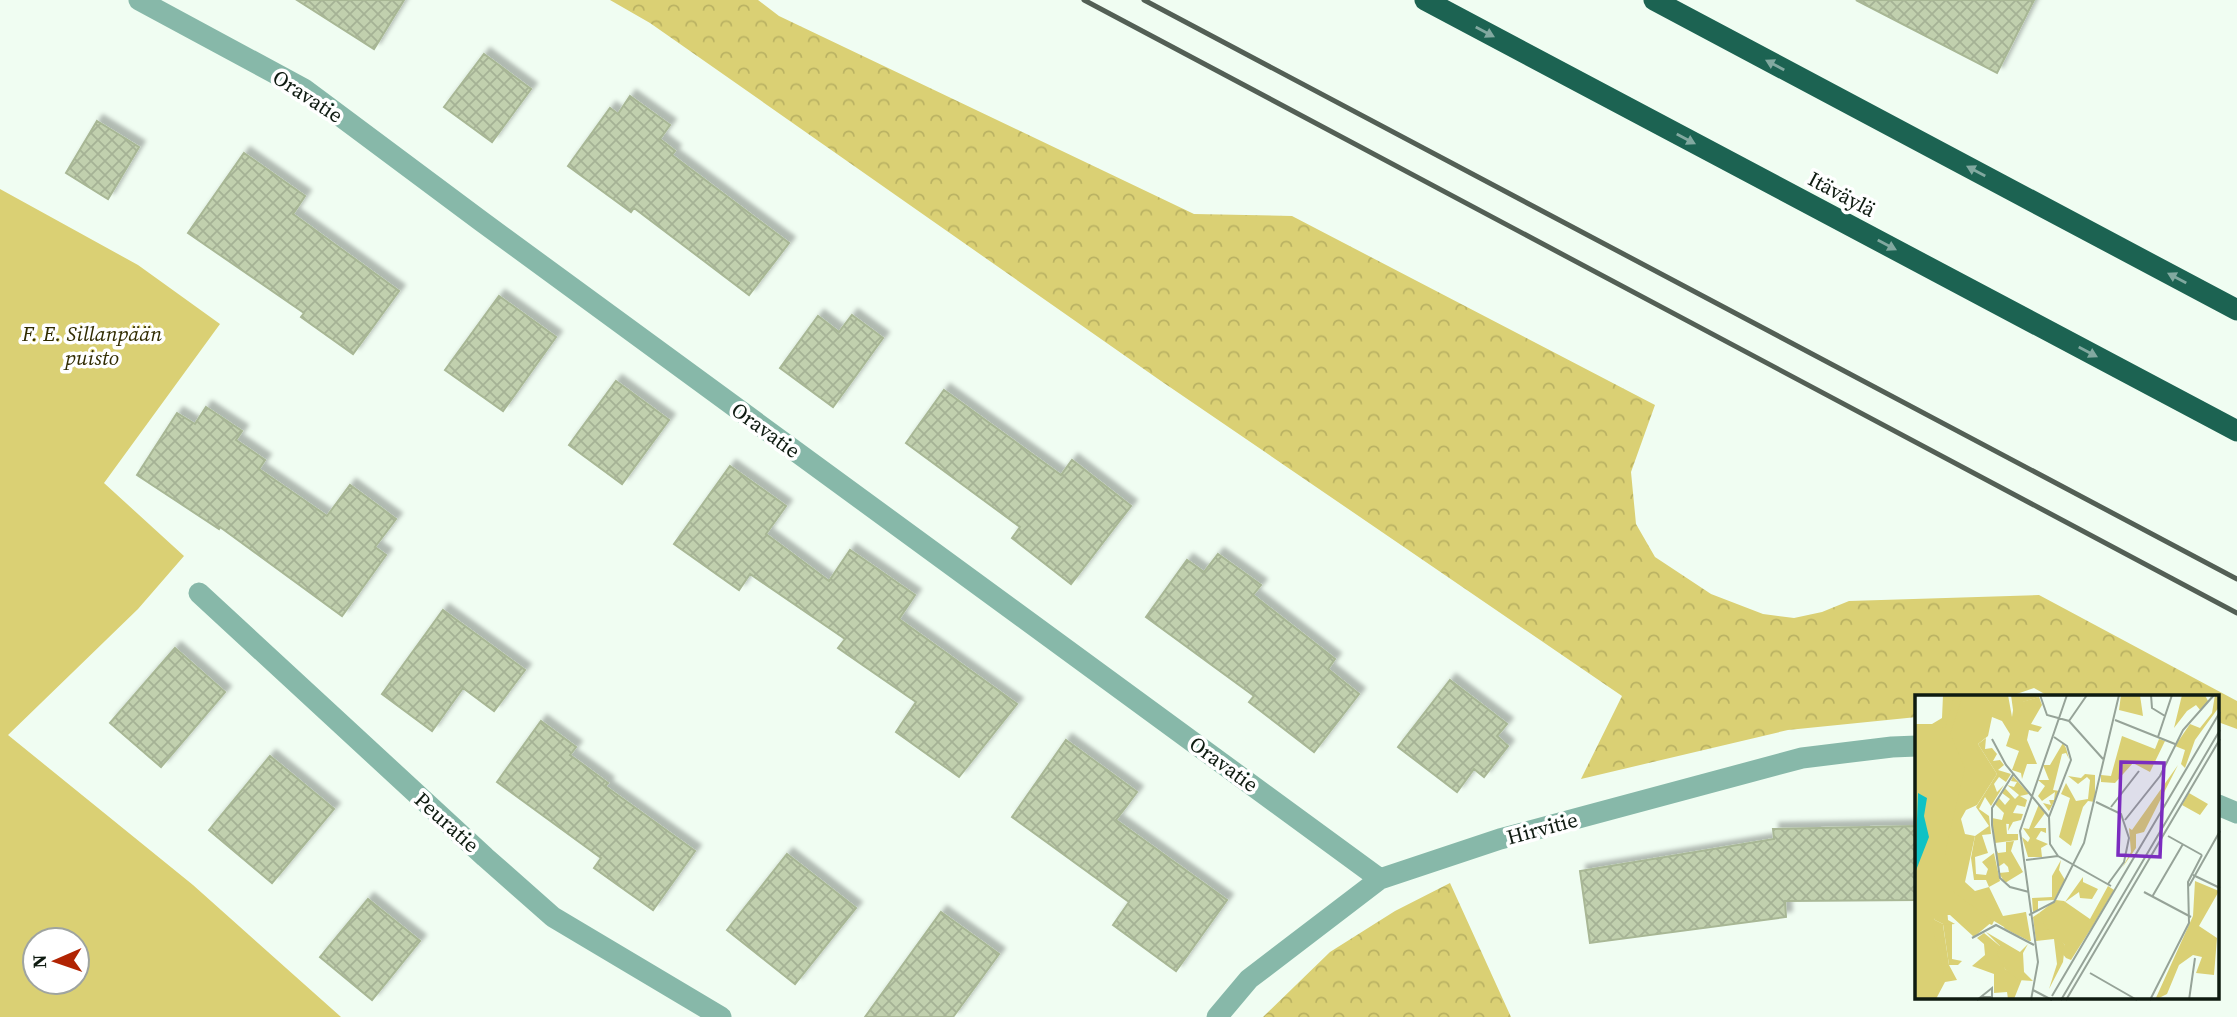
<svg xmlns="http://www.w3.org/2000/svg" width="2237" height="1017" viewBox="0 0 2237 1017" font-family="'Source Serif 4',serif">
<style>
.forest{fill:url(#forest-crowns)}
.park{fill:#dad074;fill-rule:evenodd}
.building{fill:url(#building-cross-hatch);stroke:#a8b795;stroke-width:2;filter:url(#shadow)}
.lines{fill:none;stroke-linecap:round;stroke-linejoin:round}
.street{stroke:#87b8a9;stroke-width:21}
.highway{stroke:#1c6352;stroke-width:21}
.rail{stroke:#535f55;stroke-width:5}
.oneway{fill:#82a9a0}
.labels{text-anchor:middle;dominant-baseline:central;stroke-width:7;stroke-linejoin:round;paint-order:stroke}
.street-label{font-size:21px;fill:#0f1b11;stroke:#fff}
.park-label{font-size:21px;font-style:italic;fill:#302b00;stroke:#fff}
.inset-road{fill:none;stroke:#96a398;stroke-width:2}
.view{fill:#7b2cbf;fill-opacity:0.15;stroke:#7b2cbf;stroke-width:3.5}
.inset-edge{fill:none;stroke:#0f1b11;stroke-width:3.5}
</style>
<defs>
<pattern id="forest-crowns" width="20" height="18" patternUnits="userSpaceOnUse" patternTransform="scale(1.75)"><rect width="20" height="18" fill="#dad074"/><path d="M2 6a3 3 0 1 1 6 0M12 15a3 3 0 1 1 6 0" fill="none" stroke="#bab263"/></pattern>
<pattern id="building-cross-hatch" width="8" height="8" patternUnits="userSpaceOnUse" patternTransform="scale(1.75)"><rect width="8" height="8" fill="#c1d0ae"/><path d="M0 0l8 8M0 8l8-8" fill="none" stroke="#a5b295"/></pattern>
<filter id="shadow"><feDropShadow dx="6" dy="-6" stdDeviation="2" flood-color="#0004"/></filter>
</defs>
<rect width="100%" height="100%" fill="#f0fdf2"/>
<path class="forest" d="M 610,0 L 758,0 L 779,16 L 1194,214 L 1292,216 L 1655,405 L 1631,472 L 1636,524 L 1655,557 L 1711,594 L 1763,614 L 1794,618 L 1822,612 L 1849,601 L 2039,595 L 2237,701 L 2237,729 L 2218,722 L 2218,697 L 2148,697 L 2142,695 L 2140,697 L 2050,697 L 2034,688 L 2008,697 L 1917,697 L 1917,717 L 1788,730 L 1581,779 L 1622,696 L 1161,381 L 650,23 Z
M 1450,883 L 1511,1017 L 1263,1017 L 1330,952 L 1395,911 Z"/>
<path class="park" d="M 0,189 L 138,265 L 220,324 L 104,483 L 184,556 L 138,609 L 8,735 L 193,885 L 341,1017 L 0,1017 ZM 35,940 L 77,940 L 77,982 L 35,982 Z"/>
<path class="building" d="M 297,0 L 404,0 L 374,49 Z
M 1856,0 L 2034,0 L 1997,73 Z
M 484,54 L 531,89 L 492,142 L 444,107 Z
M 630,96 L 670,125 L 660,139 L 675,151 L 672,155 L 789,243 L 749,295 L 634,208 L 631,212 L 568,166 L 610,108 L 618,114 Z
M 97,121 L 139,147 L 108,199 L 66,173 Z
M 244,153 L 305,196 L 293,214 L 399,291 L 353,354 L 301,317 L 304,313 L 188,233 Z
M 499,296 L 556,337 L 503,411 L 445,370 Z
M 852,315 L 883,338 L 833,407 L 780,368 L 818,316 L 839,332 Z
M 616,381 L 669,420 L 622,484 L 569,445 Z
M 944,390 L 1061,475 L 1072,460 L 1131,506 L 1071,584 L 1012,538 L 1020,527 L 906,443 Z
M 206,407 L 242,431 L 236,440 L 265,460 L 259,469 L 327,516 L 350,485 L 396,519 L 375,547 L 386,555 L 342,616 L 220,527 L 219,529 L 137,475 L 177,413 L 195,424 Z
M 730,466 L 786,506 L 766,534 L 829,581 L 850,550 L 915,595 L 899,619 L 1017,704 L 959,777 L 896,732 L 916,702 L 838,648 L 845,639 L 750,574 L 739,590 L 674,544 Z
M 1218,554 L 1261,585 L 1253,595 L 1335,659 L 1328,669 L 1359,694 L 1314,752 L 1249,702 L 1254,696 L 1146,617 L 1187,560 L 1204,572 Z
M 443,610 L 525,670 L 494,711 L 463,688 L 432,731 L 382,694 Z
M 175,648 L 225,692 L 161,767 L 110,723 Z
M 1450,680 L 1507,724 L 1497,736 L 1508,746 L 1484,777 L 1474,769 L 1457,792 L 1398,747 Z
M 541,721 L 576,747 L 570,755 L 608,783 L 605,786 L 695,851 L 653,910 L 594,868 L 601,858 L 497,782 Z
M 1066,740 L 1137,792 L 1116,820 L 1227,900 L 1176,971 L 1113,925 L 1129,902 L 1012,817 Z
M 270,756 L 334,809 L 272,883 L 209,830 Z
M 1917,826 L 1917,900 L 1785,901 L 1786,917 L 1590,943 L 1580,871 L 1774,839 L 1773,829 Z
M 787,854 L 856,908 L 795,984 L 727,930 Z
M 368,899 L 420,941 L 372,1000 L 320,957 Z
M 941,912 L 999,954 L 953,1017 L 865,1017 Z"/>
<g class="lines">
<path class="street" d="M 139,0 L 304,89 L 481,221 L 1380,879
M 199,593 L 485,857 L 553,917 L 721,1017
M 2218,805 L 2237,813
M 1217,1017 L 1249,979 L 1380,879 L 1500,839 L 1802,758 L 1892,747 L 1917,746"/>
<path class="highway" d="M 1425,0 L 2237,431
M 1654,0 L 2237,310"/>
<path class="rail" d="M 1084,0 L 2237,613
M 1144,0 L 2237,579"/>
</g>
<defs><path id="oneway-solid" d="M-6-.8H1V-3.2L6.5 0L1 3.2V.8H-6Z" transform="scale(1.75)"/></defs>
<g class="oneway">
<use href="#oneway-solid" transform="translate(1485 32) rotate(28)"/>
<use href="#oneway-solid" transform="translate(1775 65) rotate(-152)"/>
<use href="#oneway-solid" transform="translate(1686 139) rotate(28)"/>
<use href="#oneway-solid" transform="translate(1976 171) rotate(-152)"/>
<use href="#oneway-solid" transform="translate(1887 245) rotate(28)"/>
<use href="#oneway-solid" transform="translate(2177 278) rotate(-152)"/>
<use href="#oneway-solid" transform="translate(2088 352) rotate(28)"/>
</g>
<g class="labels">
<g class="street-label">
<text transform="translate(308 96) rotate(33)">Oravatie</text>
<text transform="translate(1842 194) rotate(28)">Itäväylä</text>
<text transform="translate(766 430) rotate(36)">Oravatie</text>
<text transform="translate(1224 764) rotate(36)">Oravatie</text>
<text transform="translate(447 822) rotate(42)">Peuratie</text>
<text transform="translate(1542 828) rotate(-15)">Hirvitie</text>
</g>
<g class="park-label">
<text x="92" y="333">F. E. Sillanpään<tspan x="92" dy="24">puisto</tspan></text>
</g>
</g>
<g transform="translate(1915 695)">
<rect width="304" height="304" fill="#f0fdf2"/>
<path d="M 71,43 L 70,54 L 77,53 L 82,59 L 78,66 L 85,65 L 89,70 L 83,75 L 96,79 L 91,87 L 84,82 L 79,89 L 82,97 L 89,90 L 76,111 L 70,102 L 64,114 L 74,121 L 76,139 L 67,140 L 73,158 L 60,162 L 61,179 L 71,180 L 73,174 L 67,167 L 79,158 L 85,186 L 74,192 L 71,185 L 59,185 L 56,163 L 60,141 L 74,131 L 61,112 L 82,79 L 63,49 ZM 148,48 L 151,53 L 154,64 L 151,58 L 147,59 L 138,95 L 145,96 L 134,116 L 128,108 L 136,110 L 134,105 L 139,105 L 140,97 L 127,106 L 123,101 L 130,91 L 123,85 L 134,85 L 128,70 L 135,70 ZM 98,81 L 114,99 L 105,101 L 112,105 L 110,112 L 102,110 L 98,118 L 108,119 L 106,125 L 98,127 L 93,136 L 94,129 L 77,128 L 77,123 L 87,125 L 89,118 L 80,109 L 84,103 L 90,110 L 95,104 L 87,98 L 90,93 L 100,104 L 104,100 L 92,90 L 99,92 L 102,87 L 96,86 ZM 124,109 L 130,118 L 119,133 L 131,133 L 131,138 L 126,136 L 121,144 L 133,149 L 126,153 L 127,162 L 113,162 L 107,142 L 113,147 L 115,143 L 108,133 L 114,134 ZM 99,146 L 96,156 L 108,177 L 90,188 L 84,178 L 94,177 L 93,172 L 89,168 L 83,172 L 80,151 L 83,158 L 91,157 L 91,147 ZM 146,165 L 144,175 L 150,185 L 139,205 L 123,206 L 123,215 L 118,217 L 117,203 L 137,202 L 137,181 ZM 168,182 L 168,187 L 183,194 L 177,204 L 165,203 L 164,197 L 150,207 ZM 27,192 L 29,229 L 37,229 L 37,264 L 47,266 L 43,270 L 34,270 L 28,229 L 20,225 L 7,204 Z" fill="#dad074"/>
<path d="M 28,0 L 93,0 L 97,22 L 99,9 L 124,2 L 127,10 L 116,29 L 127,32 L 123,37 L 114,35 L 112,45 L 122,69 L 112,69 L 107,84 L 106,78 L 97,75 L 104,56 L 91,51 L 95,39 L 87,26 L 77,22 L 73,41 L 63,49 L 82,79 L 62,110 L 51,115 L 46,124 L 50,139 L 60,141 L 50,187 L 60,196 L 74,192 L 88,221 L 111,217 L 111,224 L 104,241 L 79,226 L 77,230 L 32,212 L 33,225 L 40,229 L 28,230 L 34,270 L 42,285 L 30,287 L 21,304 L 3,304 L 0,29 L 17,29 L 27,23 ZM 27,192 L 28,229 L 20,225 L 7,204 ZM 300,0 L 304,0 L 304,12 L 280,45 L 270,73 L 266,69 L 270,55 L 260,51 L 275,29 L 285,33 L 297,18 ZM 263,70 L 229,137 L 221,139 L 221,153 L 207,173 L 216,157 L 214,133 L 217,135 ZM 170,79 L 180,80 L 180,107 L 173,106 L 168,112 L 156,151 L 144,142 L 155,103 L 146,99 L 151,88 L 161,106 L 173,104 L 175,85 L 172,82 L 163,89 L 153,81 L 166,83 ZM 274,98 L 293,109 L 285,120 L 267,110 ZM 91,127 L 92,139 L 103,139 L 103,145 L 80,148 L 77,128 ZM 124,218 L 150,250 L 148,267 L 134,294 L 142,269 L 139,244 L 121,246 L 118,222 ZM 69,238 L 86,252 L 90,274 L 107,284 L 99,304 L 93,304 L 92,297 L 79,298 L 79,279 L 57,271 L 70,260 L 69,249 L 62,243 Z" fill="#dad074" fill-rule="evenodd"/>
<path d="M 48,0 L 35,39 L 50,73 L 30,158 L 37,176 L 29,180 L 37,196 L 78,226 L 59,242 L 35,220 L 20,220 L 17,232 L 29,278 L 18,304 L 0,304 L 0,31 L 30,33 L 39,2 ZM 96,0 L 124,0 L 124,2 L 108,7 L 106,20 L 99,22 ZM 206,0 L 225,0 L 228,21 L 204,15 ZM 267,0 L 290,0 L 293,6 L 286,16 L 281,10 L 272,16 L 259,33 ZM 207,41 L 240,54 L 244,44 L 250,46 L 235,77 L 218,68 L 200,88 L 186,87 L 186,80 L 196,81 ZM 280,186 L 304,196 L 284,231 L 302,243 L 299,280 L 281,278 L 287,262 L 278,260 L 264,270 L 252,299 L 240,305 L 278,221 ZM 193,191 L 199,195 L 177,232 L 156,265 L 151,263 L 146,257 L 150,250 L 131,233 L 124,218 L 141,205 L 149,206 L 175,224 ZM 111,217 L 116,246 L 114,246 L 89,233 L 97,222 ZM 71,237 L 105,257 L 113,249 L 108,258 L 109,277 L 118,286 L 103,285 L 90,274 L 82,259 L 85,251 Z" fill="#dad074"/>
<path d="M 3,98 L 12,103 L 9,121 L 14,142 L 0,178 Z" fill="#0fc2c5"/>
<path class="inset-road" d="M 125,0 L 132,20 L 154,26 L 188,64M 236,0 L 237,13 L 250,21M 200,25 L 260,49M 154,26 L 172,0M 139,42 L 152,51 L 156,65 L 134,122 L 135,149 L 143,161 L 196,191M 243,42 L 257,0M 77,44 L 91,70 L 134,122M 99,78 L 77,113 L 77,130 L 85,183 L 95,192 L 114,197M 181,107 L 206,119 L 214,143 L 209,167 L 193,189M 196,112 L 224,76M 210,125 L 245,81 L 268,35 L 299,0M 253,141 L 287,160M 111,165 L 143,161M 278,180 L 305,193M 274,191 L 305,136M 229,197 L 276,222M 237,202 L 268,149M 114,220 L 139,207 L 169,148 L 204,0M 57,243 L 81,230 L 119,250M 175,278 L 222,305M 118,295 L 137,305M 137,301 L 305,17M 62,305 L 77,293 L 77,302 L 66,302M 116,305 L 123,267 L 105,136 L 152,0M 146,305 L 305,35M 151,305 L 305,44M 235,305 L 274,228 L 273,187 L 287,160M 274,305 L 280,263"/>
<path class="view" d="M 206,67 L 249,68 L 245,162 L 203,160 Z"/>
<rect width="304" height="304" class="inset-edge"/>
</g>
<g transform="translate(56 961) rotate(268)"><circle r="33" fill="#ffffff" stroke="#9fa4a0" stroke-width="2"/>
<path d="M0-5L12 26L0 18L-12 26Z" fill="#b12403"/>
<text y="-10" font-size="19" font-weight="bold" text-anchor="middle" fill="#0f1b11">N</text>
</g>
</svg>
